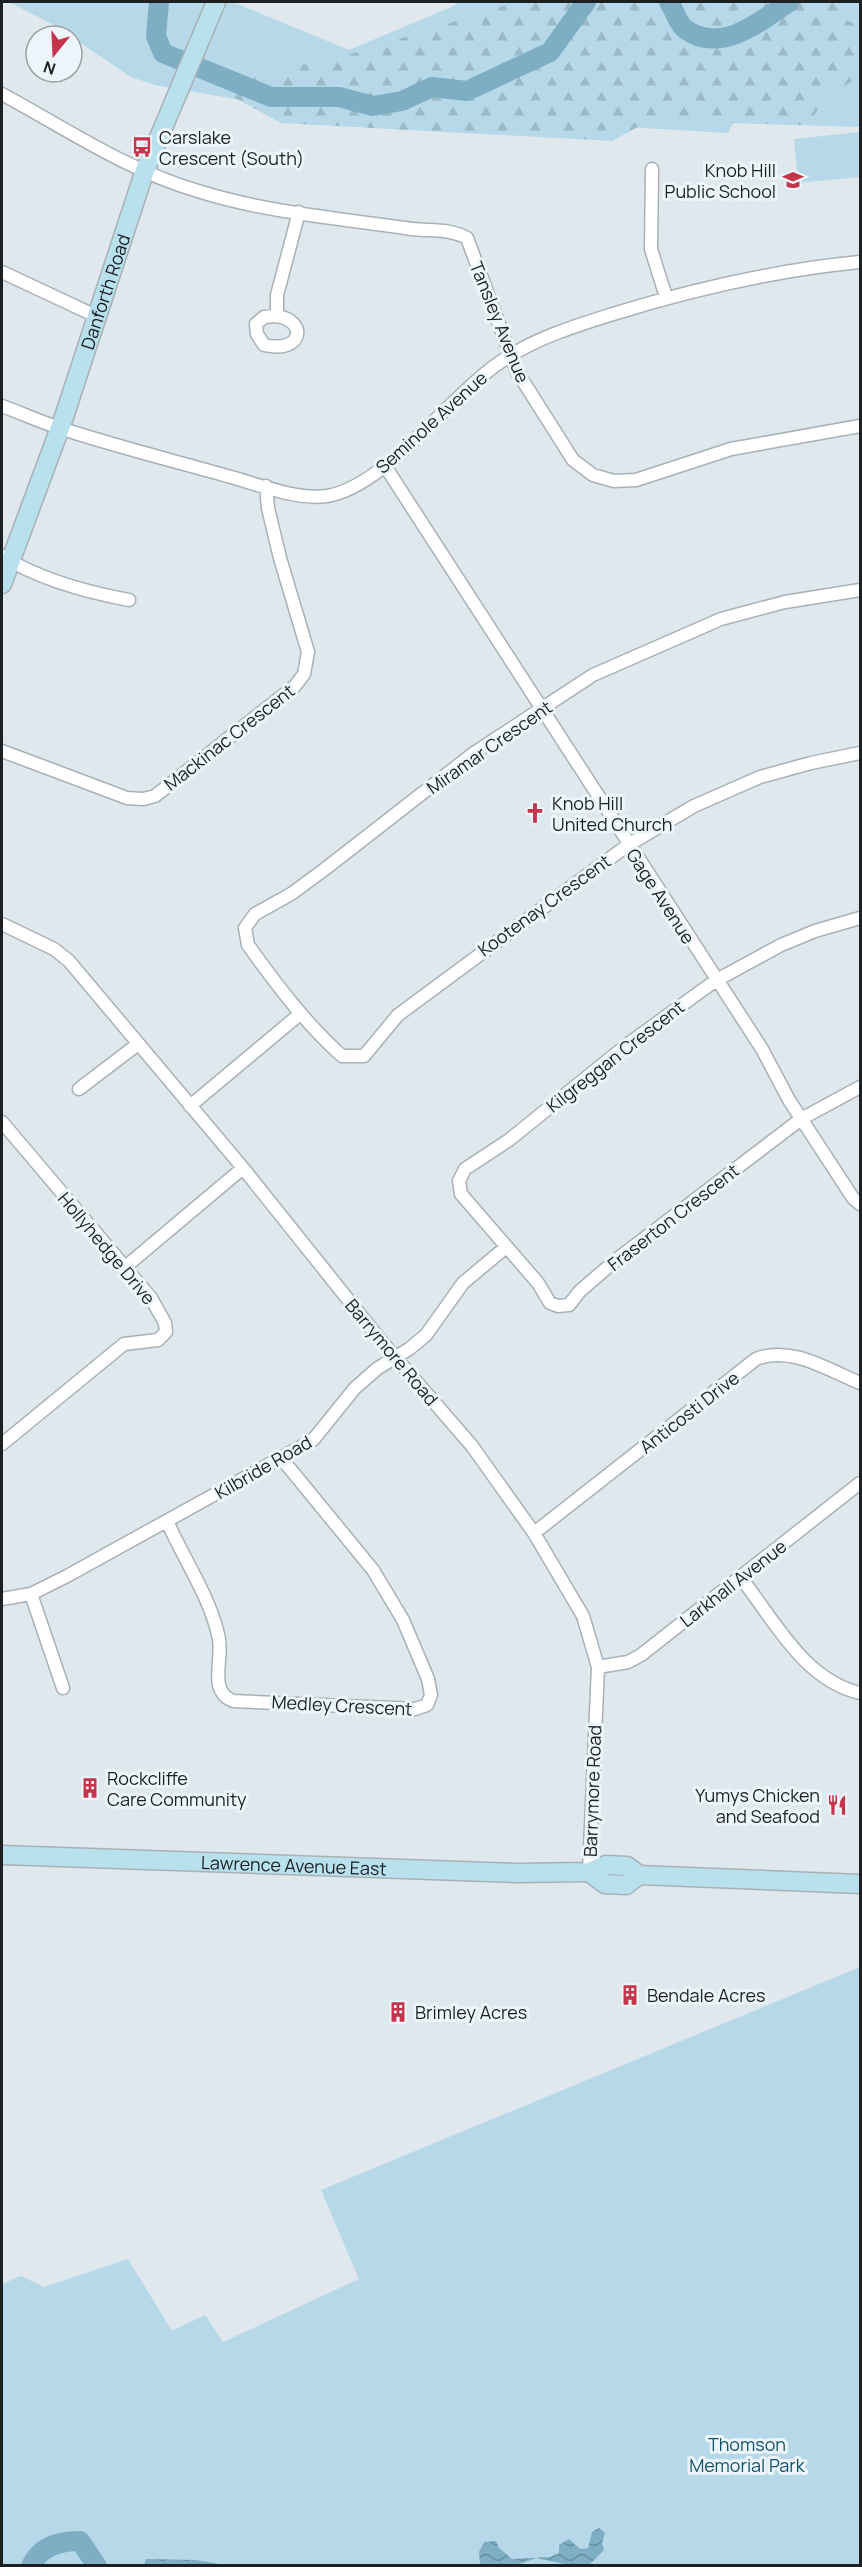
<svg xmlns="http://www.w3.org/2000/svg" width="862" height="2567" viewBox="0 0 862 2567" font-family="Manrope,sans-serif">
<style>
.green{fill:#b6d8e8}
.forest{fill:url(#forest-firs)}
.water{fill:url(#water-waves)}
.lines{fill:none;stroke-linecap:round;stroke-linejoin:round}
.river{stroke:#7eaec3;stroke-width:20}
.minor-casing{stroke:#a8b1b5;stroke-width:15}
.secondary-casing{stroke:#a8b1b5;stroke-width:21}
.minor{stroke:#fff;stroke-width:12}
.secondary{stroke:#b8e0ed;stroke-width:18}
.labels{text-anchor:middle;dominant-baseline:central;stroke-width:6;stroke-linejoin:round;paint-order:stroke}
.poi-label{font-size:18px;fill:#1d2022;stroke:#ecf6fa;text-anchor:start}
.street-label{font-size:18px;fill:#1d2022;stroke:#ecf6fa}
.park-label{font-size:18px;fill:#13536a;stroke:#ecf6fa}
</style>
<defs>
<pattern id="forest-firs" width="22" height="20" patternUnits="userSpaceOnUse" patternTransform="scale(1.5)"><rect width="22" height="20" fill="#b6d8e8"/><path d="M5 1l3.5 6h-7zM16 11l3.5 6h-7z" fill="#9cb9c7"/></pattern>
<pattern id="water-waves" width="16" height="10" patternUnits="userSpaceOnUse" patternTransform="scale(1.5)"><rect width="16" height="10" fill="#7eaec3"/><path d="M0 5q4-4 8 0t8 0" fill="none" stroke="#678d9e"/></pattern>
</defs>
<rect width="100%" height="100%" fill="#dfe8ed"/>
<path class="green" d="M 9,2 L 233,2 L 349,50 L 456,5 L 455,2 L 860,2 L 860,127 L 733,123 L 728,133 L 274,106 L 155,85 L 131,77 L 54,25 Z
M 860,132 L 860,177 L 798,183 L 794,139 Z
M 860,1967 L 860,2565 L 2,2565 L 2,2284 L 21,2276 L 44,2287 L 128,2259 L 172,2331 L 205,2315 L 223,2342 L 359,2279 L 321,2190 Z"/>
<path class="forest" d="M 516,2 L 848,2 L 836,17 L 860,25 L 860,55 L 852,82 L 828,94 L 808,125 L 733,123 L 658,116 L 612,141 L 281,123 L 202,80 L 212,84 L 348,55 Z"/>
<path class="water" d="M 599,2528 L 605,2533 L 602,2543 L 604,2550 L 589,2565 L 570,2565 L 536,2558 L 517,2565 L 480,2564 L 479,2552 L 484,2542 L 496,2541 L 499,2548 L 512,2559 L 550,2557 L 559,2553 L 559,2545 L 569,2539 L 580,2549 L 588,2548 L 592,2532 Z
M 146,2559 L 196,2560 L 225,2565 L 144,2565 Z"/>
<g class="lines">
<path class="river" d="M 159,2 L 156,36 L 163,53 L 271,97 L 339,97 L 373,106 L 402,101 L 432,87 L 467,91 L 550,52 L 586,2
M 669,2 C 674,9 678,24 685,29 C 720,55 760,22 789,2
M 31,2566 C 40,2546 60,2541 80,2541 L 97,2566"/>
<g class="minor-casing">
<path id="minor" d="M 2,94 C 65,128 128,171 198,191 C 264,212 336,218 405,228 C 427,232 447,227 467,238 L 516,370 L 573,460 L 593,475 L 614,481 L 636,480 L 731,449 L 860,426
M 652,169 L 651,249 L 666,297
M 2,272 L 98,317
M 277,316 C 308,321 303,354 264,345 L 257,334 L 256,324 L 264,317 Z
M 277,316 L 277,295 L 299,212
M 2,406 C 22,413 42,423 63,429 C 118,447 175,461 231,477 C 260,485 296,500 327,496 C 388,486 453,390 508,357 C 539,337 578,325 613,314 C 694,289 776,270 860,262
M 385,466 L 762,1049 L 789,1100 L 853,1198 L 860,1204
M 2,556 C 39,579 86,592 129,600
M 860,590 L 785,602 L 721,619 L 593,675 L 474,753 L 325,869 L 291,894 L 255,914 L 245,928 L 248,945 C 276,984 306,1024 342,1056 L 364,1056 L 398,1015 L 628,845 L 694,806 L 760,777 L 811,763 L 860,753
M 2,751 L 127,798 L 143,799 L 155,796 L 295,686 L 304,674 L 308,652 L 280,558 L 268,508 L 266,486
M 860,918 L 815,931 L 781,945 L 715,981 L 628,1044 L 509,1140 L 465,1169 L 459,1181 L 461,1194 L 538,1283 L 550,1303 L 558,1306 L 569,1305 L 580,1291 L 616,1260 L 801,1119 L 860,1087
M 2,924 L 54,949 L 69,961 L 243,1168 L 382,1342 L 472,1446 L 534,1533 L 583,1616 L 598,1667 L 589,1872
M 79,1089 L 138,1044
M 190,1106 L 300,1014
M 2,1122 L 151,1298 L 165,1323 L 166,1332 L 158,1340 L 124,1344 L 2,1444
M 124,1268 L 243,1168
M 167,1521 C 184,1560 211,1598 219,1639 C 223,1661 208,1691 233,1701 L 415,1709 L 427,1705 L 431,1695 L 428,1679 L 403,1620 L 373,1570 L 282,1459
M 534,1533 L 756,1359 C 791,1345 828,1370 860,1383
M 741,1578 C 775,1621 804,1680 860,1693
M 31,1594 L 63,1688
M 2,1599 L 31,1594 L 67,1576 L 313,1440 L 355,1388 L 378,1368 L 409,1349 L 426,1335 L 463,1283 L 505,1248
M 598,1667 L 628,1662 L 641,1655 L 860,1483"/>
</g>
<g class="secondary-casing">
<g id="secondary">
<path id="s1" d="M 2,584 L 64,417 L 144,173 L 216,2"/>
<path id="s2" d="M 2,1855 L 518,1873 L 589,1872 L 606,1865 L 627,1866 L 639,1875 L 860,1884"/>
<path d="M 589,1872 L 605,1884 L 626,1885 L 639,1875"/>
</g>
</g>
<use href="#minor" class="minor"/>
<use href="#secondary" class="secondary"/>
</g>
<defs>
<g id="bus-bare" transform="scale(1.62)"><path d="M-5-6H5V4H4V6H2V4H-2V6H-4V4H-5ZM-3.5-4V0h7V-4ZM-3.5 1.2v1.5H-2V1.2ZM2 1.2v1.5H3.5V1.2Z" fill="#c5344b" stroke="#ecf6fa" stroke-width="2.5" paint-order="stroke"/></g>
<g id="school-bare" transform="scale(1.62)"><path d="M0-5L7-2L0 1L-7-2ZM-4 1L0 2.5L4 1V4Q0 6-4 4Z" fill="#c5344b" stroke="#ecf6fa" stroke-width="2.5" paint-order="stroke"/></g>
<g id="church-bare" transform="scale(1.62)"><path d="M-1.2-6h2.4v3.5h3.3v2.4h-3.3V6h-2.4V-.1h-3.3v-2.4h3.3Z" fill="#c5344b" stroke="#ecf6fa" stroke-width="2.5" paint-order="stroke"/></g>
<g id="building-bare" transform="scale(1.62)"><path d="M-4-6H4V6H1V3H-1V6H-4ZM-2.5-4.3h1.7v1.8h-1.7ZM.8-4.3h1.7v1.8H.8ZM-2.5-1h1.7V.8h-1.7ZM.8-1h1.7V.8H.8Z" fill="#c5344b" stroke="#ecf6fa" stroke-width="2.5" paint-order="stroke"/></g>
<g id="restaurant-bare" transform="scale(1.62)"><path d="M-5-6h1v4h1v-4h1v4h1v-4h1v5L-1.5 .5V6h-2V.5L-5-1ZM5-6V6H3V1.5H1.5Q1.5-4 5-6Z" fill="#c5344b" stroke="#ecf6fa" stroke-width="2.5" paint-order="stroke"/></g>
</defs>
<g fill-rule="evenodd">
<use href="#bus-bare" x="142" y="147"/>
<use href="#school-bare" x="793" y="180"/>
<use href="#church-bare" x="535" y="813"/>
<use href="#building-bare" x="90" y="1788"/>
<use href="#restaurant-bare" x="837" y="1805"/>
<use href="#building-bare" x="630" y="1995"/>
<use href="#building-bare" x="398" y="2012"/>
</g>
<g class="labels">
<g class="poi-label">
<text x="159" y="137">Carslake<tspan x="159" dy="21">Crescent (South)</tspan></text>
<text x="776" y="170" text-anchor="end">Knob Hill<tspan x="776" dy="21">Public School</tspan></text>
<text x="552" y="803">Knob Hill<tspan x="552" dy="21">United Church</tspan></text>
<text x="107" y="1778">Rockcliffe<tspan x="107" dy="21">Care Community</tspan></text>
<text x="820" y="1795" text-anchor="end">Yumys Chicken<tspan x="820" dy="21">and Seafood</tspan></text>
<text x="647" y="1995">Bendale Acres</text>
<text x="415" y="2012">Brimley Acres</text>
</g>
<g class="street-label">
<text stroke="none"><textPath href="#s1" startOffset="310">Danforth Road</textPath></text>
<text transform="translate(500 322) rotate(68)">Tansley Avenue</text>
<text transform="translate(431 422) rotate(-42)">Seminole Avenue</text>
<text transform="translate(229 737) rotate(-38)">Mackinac Crescent</text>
<text transform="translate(489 747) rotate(-35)">Miramar Crescent</text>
<text transform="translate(661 896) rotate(57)">Gage Avenue</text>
<text transform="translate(544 905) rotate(-36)">Kootenay Crescent</text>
<text transform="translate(615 1056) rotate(-38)">Kilgreggan Crescent</text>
<text transform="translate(673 1217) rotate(-38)">Fraserton Crescent</text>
<text transform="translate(107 1248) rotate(50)">Hollyhedge Drive</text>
<text transform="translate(392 1352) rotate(50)">Barrymore Road</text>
<text transform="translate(689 1412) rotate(-38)">Anticosti Drive</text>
<text transform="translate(263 1467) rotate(-30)">Kilbride Road</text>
<text transform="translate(733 1583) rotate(-38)">Larkhall Avenue</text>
<text transform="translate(342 1705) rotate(3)">Medley Crescent</text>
<text transform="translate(592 1791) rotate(-88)">Barrymore Road</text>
<text stroke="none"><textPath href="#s2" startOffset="292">Lawrence Avenue East</textPath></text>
</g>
<g class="park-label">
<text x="747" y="2444">Thomson<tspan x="747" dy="21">Memorial Park</tspan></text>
</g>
</g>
<rect width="862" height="2567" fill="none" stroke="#1d2022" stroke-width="6"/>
<g transform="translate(54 54) rotate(198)"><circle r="28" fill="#ecf6fa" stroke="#99a0a4" stroke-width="1.5"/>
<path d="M0-4.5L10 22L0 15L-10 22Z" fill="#c5344b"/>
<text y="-9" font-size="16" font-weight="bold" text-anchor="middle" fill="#1d2022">N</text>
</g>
</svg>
